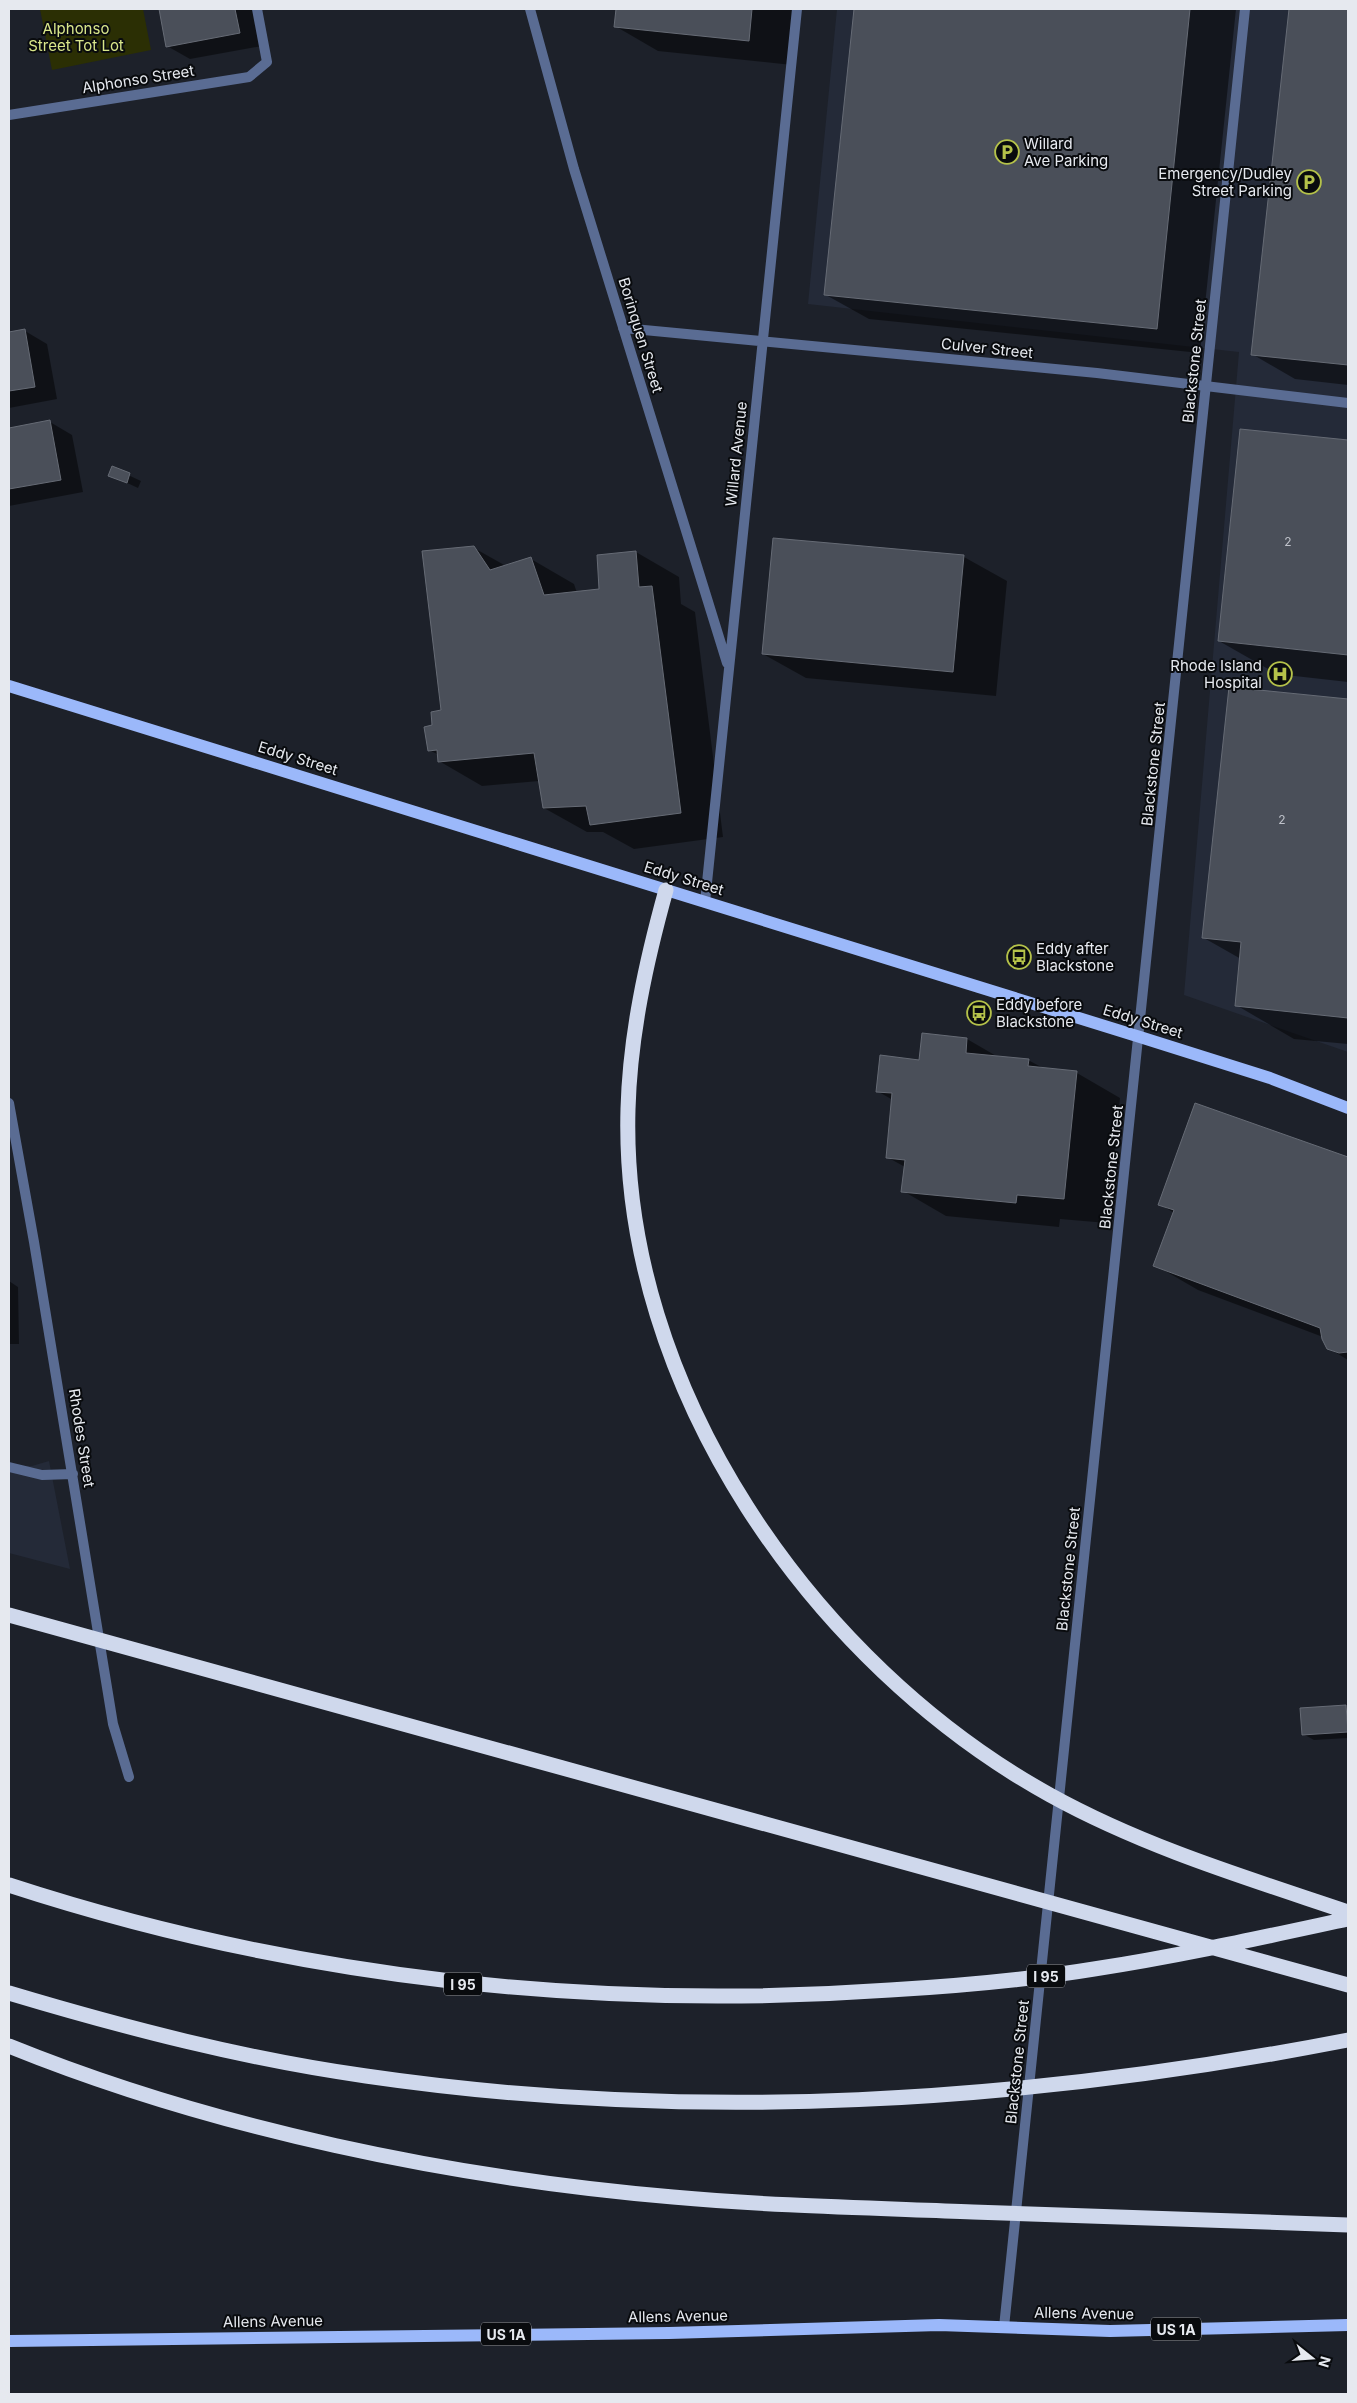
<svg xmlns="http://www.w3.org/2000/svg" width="1357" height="2403" viewBox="0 0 1357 2403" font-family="Inter,sans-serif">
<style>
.built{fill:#242a38}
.green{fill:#2b2f04}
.shadow{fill:#0007}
.building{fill:#4a4f59;stroke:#666b75}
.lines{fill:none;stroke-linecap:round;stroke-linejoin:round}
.minor{stroke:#5a6c93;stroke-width:10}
.tertiary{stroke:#5a6c93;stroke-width:10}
.primary{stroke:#9bb8fa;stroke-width:12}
.motorway{stroke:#cfd8ec;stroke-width:15}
.labels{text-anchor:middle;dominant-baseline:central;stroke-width:4;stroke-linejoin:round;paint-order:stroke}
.number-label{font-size:12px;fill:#bfc2ca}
.shield{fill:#090b0e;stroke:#a4a6ac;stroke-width:1}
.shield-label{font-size:14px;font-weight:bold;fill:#e6e9ef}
.park-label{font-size:15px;fill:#d9e68a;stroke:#090b0e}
.street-label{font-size:15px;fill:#e6e9ef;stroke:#090b0e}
.poi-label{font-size:15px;fill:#e6e9ef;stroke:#090b0e;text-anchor:start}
</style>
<rect width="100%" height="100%" fill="#1d212a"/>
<path class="built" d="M 837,9 L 1348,9 L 1348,1052 L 1184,995 L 1239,352 L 808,304 Z
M 49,1461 L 70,1569 L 9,1553 L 9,1465 L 32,1466 Z"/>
<path class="green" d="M 40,9 L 143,9 L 151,50 L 52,70 Z"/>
<path class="shadow" d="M 160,9 L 255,9 L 262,46 L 190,59 L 167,46 Z
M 618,9 L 797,9 L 792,65 L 658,51 L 615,26 Z
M 855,9 L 1236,9 L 1200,353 L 869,319 L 826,295 Z
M 1290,9 L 1348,9 L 1348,385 L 1295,379 L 1252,354 Z
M 25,331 L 47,344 L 57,399 L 9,408 L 9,333 Z
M 50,422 L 72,435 L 83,492 L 9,506 L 9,429 Z
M 1242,430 L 1348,442 L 1348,682 L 1277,674 L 1219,641 Z
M 113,468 L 141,481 L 138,488 L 110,475 Z
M 474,548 L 506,566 L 531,559 L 574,584 L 577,593 L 601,590 L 636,552 L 679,577 L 681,604 L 695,612 L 723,837 L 634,849 L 603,832 L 587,832 L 544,808 L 539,781 L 482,786 L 439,761 L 439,755 L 429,750 L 434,725 L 442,711 Z
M 964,557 L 1007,581 L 996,696 L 806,678 L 763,654 Z
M 1230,688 L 1348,701 L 1348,1044 L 1294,1039 L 1236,1005 L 1241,959 L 1204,938 Z
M 923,1035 L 967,1039 L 998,1057 L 1028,1060 L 1045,1069 L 1077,1073 L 1120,1098 L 1107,1223 L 1060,1219 L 1059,1227 L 946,1216 L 903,1191 L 905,1167 L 887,1157 L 893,1100 L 877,1091 L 920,1061 Z
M 1196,1104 L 1348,1159 L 1348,1360 L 1328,1348 L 1323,1337 L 1198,1290 L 1155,1265 L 1174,1213 L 1160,1204 Z
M 9,1281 L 18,1287 L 19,1344 L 9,1344 Z
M 1346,1706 L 1348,1708 L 1348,1738 L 1314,1740 L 1303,1734 Z"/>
<path class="building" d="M 159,9 L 235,9 L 240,33 L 166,47 Z
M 616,9 L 752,9 L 749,41 L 614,27 Z
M 854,9 L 1190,9 L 1157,329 L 824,295 Z
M 1289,9 L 1348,9 L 1348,365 L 1251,355 Z
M 25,329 L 35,387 L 9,391 L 9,332 Z
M 50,420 L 61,480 L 9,489 L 9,428 Z
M 1240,429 L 1348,440 L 1348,655 L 1218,641 Z
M 112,466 L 130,473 L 127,483 L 108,476 Z
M 773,538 L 964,555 L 953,672 L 762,654 Z
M 474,546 L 490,570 L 531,557 L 544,595 L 599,589 L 597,555 L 636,551 L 639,587 L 652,586 L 681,813 L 590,825 L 586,806 L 543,808 L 534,753 L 438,762 L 437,750 L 428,751 L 424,727 L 432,725 L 431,712 L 441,710 L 422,551 Z
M 1229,687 L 1348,699 L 1348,1018 L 1235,1006 L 1241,942 L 1202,938 Z
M 922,1033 L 967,1038 L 966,1053 L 1029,1059 L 1028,1066 L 1077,1071 L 1064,1199 L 1017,1195 L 1016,1203 L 901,1192 L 905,1160 L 886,1158 L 892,1093 L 876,1092 L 880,1055 L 919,1060 Z
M 1195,1103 L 1348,1157 L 1348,1352 L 1339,1353 L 1327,1349 L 1322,1339 L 1320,1328 L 1153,1266 L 1174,1210 L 1158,1205 Z
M 1346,1705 L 1348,1732 L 1302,1735 L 1300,1708 Z"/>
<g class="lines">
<path class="minor" d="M 530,9 L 574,169 L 727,663
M 9,115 L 249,77 L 267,62 L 257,9
M 623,328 L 1097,373 L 1348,403
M 705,902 L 797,9
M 9,1103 L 34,1242 L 113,1724 L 129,1777
M 9,1467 L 42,1475 L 73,1474"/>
<path class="tertiary" d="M 1004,2327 L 1245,9"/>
<path class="primary" d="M 9,686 L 1140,1037 L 1270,1078 L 1348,1108
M 9,2341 L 669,2333 L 939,2325 L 1110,2331 L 1348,2325"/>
<path class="motorway" d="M 666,890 C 646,962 630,1035 628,1109 C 620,1387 813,1664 1050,1795 C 1144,1847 1247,1878 1348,1912
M 9,1615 L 1348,1985
M 9,1885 C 294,1978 592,2011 890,1990 C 958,1986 1027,1980 1094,1969 C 1179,1956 1264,1937 1348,1919
M 9,1993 C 126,2028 245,2059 366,2076 C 695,2124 1023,2103 1348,2040
M 9,2046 C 214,2129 452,2178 673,2197 C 772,2206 873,2208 973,2212 C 1098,2216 1223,2220 1348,2225"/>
</g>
<defs>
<g id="parking-ring" transform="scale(1.25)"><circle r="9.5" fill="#090b0e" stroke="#b5c24a" stroke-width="1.5"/><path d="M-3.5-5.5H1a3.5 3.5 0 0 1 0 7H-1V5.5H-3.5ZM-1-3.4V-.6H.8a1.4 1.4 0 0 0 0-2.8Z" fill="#b5c24a"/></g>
<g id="hospital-ring" transform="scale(1.25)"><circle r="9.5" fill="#090b0e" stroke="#b5c24a" stroke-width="1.5"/><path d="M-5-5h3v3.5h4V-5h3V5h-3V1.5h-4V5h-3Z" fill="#b5c24a"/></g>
<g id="bus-ring" transform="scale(1.25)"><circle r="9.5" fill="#090b0e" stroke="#b5c24a" stroke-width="1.5"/><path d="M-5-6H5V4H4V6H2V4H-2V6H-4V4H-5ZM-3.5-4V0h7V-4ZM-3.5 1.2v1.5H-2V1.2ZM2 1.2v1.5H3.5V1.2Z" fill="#b5c24a"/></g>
</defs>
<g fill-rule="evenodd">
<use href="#parking-ring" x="1007" y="152"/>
<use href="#parking-ring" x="1309" y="182"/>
<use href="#hospital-ring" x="1280" y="674"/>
<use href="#bus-ring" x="1019" y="957"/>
<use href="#bus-ring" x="979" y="1013"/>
</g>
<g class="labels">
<g class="number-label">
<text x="1288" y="541">2</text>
<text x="1282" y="819">2</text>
</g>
<g class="shield">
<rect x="1027" y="1964.5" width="38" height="23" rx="4"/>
<rect x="444" y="1972.5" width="38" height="23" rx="4"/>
<rect x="1151" y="2317.5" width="50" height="23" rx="4"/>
<rect x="481" y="2322.5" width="50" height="23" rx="4"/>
</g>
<g class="shield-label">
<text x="1046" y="1976">I 95</text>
<text x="463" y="1984">I 95</text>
<text x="1176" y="2329">US 1A</text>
<text x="506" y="2334">US 1A</text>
</g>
<g class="park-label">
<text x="76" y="28">Alphonso<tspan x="76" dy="17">Street Tot Lot</tspan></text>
</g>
<g class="street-label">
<text transform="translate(138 79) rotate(-9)">Alphonso Street</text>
<text transform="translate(641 335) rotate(73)">Borinquen Street</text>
<text transform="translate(987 348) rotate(6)">Culver Street</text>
<text transform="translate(1194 361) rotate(-84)">Blackstone Street</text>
<text transform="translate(736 454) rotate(-84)">Willard Avenue</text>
<text transform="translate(298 758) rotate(17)">Eddy Street</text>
<text transform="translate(1153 764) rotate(-84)">Blackstone Street</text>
<text transform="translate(684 878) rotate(17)">Eddy Street</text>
<text transform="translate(1143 1021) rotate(17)">Eddy Street</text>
<text transform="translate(1111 1167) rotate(-84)">Blackstone Street</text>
<text transform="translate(82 1438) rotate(81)">Rhodes Street</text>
<text transform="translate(1068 1569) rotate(-84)">Blackstone Street</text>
<text transform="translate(1017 2062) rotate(-84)">Blackstone Street</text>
<text transform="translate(1084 2313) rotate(1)">Allens Avenue</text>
<text transform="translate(678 2316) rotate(-1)">Allens Avenue</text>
<text transform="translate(273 2321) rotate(-1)">Allens Avenue</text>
</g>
<g class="poi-label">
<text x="1024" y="143">Willard<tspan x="1024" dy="17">Ave Parking</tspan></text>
<text x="1292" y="173" text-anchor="end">Emergency/Dudley<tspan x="1292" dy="17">Street Parking</tspan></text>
<text x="1262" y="665" text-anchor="end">Rhode Island<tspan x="1262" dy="17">Hospital</tspan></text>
<text x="1036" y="948">Eddy after<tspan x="1036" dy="17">Blackstone</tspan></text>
<text x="996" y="1004">Eddy before<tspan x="996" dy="17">Blackstone</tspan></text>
</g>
</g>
<rect width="1357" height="2403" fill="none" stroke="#e6e9ef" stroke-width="20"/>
<g transform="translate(1312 2358) rotate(107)" stroke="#090b0e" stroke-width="4" paint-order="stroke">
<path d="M0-4L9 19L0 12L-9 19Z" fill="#e6e9ef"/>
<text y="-8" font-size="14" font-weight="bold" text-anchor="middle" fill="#e6e9ef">N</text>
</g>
</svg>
